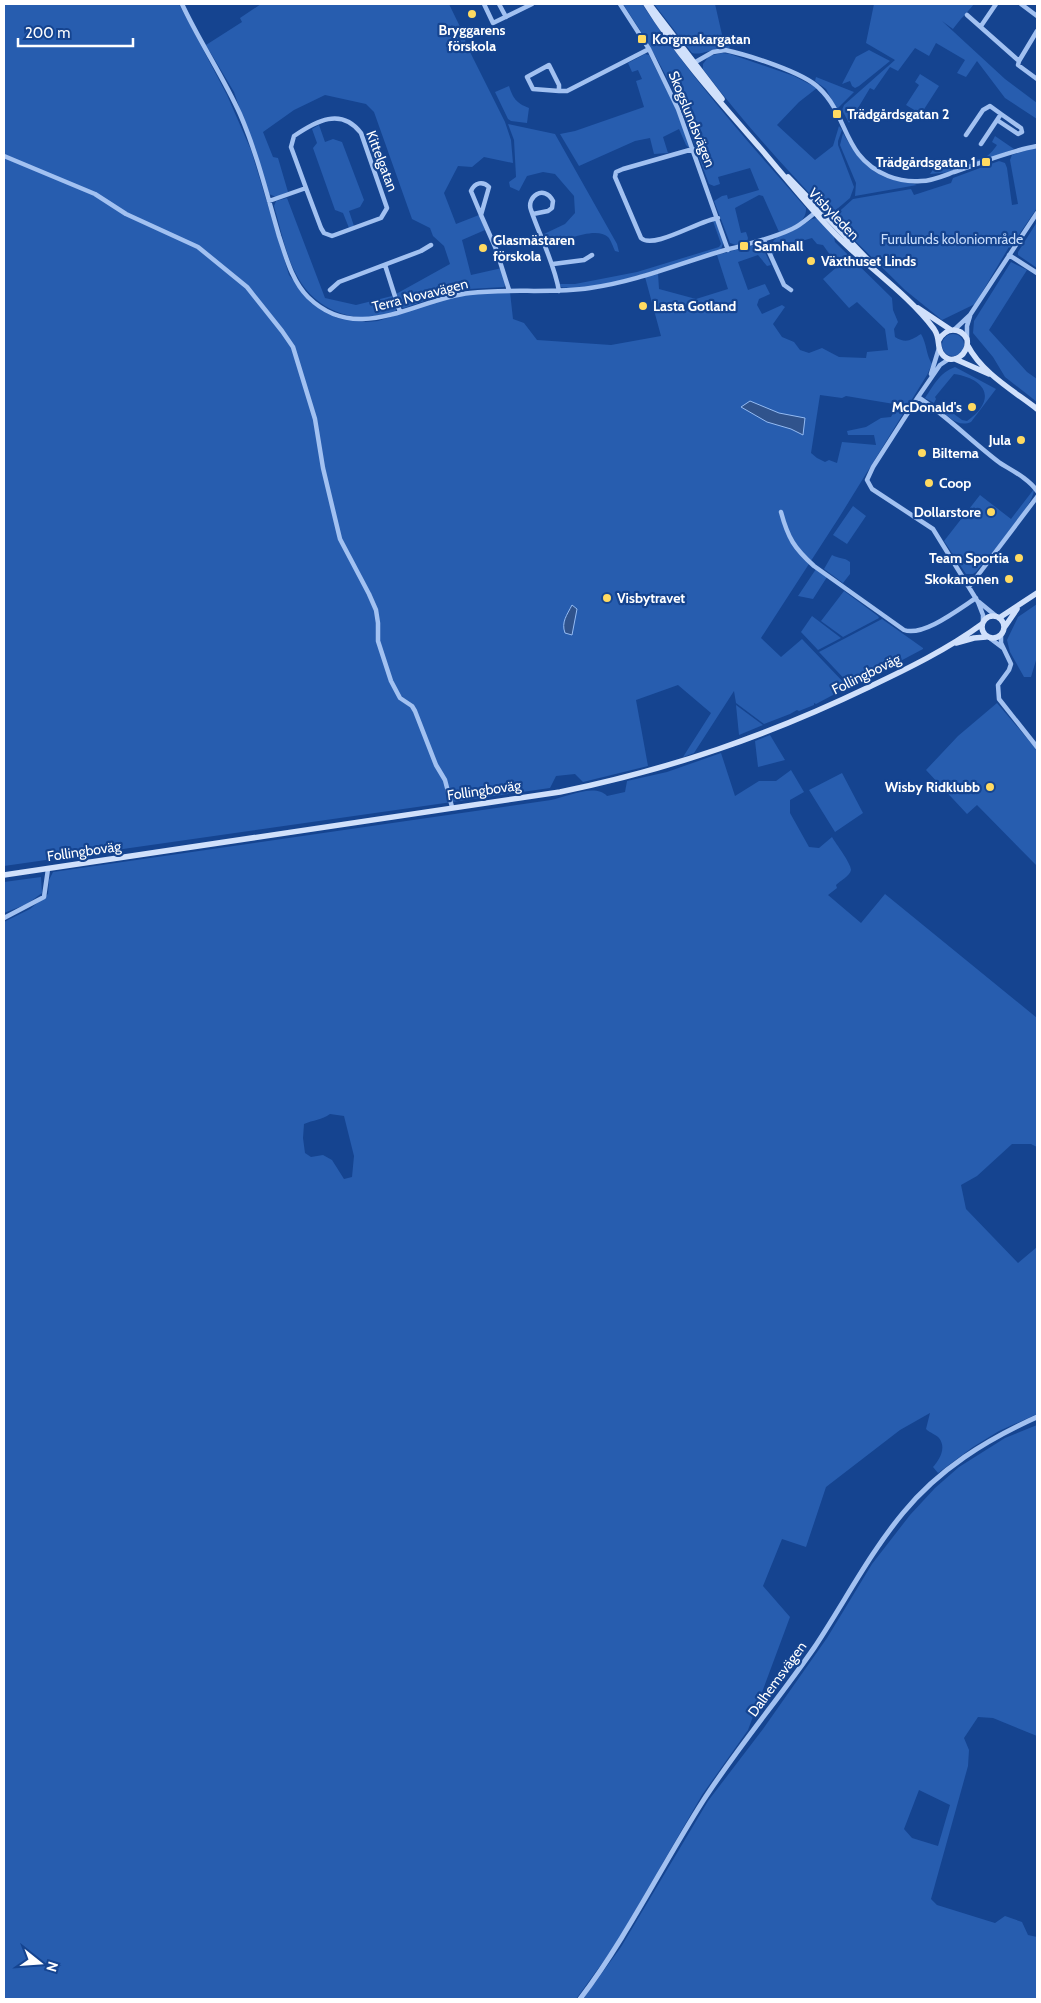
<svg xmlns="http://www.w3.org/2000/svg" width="1041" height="2003" viewBox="0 0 1041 2003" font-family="Cabin,sans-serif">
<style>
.green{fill:#275daf;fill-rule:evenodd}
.water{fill:#30538c;stroke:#94bbf3}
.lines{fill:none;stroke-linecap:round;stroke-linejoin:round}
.minor{stroke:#a2c1f1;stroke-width:4.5}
.tertiary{stroke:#a2c1f1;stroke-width:5}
.secondary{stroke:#d0e0fb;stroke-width:5.5}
.poi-dot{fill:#ffda61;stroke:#154490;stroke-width:2}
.labels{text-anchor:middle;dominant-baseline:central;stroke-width:4.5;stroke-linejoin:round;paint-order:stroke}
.poi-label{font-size:14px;font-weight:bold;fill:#fff;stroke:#154490;text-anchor:start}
.street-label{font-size:14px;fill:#fff;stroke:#154490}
.park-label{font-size:14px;fill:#c8ddfc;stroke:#154490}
</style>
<rect width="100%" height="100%" fill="#154490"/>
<path class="green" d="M 4,4 L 179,4 L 227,95 L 251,150 L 289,275 L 311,303 L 337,318 L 366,322 L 378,321 L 438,301 L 469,294 L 510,292 L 513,319 L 524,323 L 537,340 L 611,345 L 661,336 L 645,277 L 658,273 L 659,289 L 696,299 L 728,289 L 717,255 L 754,245 L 763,248 L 771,265 L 767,266 L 758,255 L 738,262 L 748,290 L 765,284 L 770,294 L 759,299 L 757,305 L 762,314 L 782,305 L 785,307 L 773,324 L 782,337 L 794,342 L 800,350 L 809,353 L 822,348 L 839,357 L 866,358 L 867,352 L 888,350 L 885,329 L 857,302 L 849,308 L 823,279 L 838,266 L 823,245 L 817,244 L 812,238 L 774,249 L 773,258 L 769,248 L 774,240 L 777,237 L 795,230 L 812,219 L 817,218 L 834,237 L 835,242 L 892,298 L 893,310 L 898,322 L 894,329 L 895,337 C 906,344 911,340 921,334 C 927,344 926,355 932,364 L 927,375 L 840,516 L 761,638 L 781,657 L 802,639 L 848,687 L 816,704 L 814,703 L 814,705 L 799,711 L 797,710 L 790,714 L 764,724 L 736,703 L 734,691 L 694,753 L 683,757 L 711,713 L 678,685 L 636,700 L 648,766 L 583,782 L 575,774 L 556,776 L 550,788 L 4,866 ZM 820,395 L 842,398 L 846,396 L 894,404 L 895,410 L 891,417 L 881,418 L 866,427 L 847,431 L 848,435 L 874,435 L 876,445 L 842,442 L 837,463 L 829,460 L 825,462 L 817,458 L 811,453 Z
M 261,4 L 449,4 L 464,35 L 466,44 L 505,122 L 511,140 L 513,163 L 484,157 L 472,167 L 458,166 L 444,193 L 456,224 L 479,215 L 485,230 L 462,240 L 471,275 L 502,268 L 506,284 L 504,287 L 469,289 L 430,299 L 404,308 L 400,307 L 396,294 L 450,264 L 444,246 L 433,236 L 430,228 L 412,219 L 374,112 L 366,104 L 325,95 L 294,110 L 263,132 L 273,157 L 278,158 L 288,192 L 276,197 L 269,194 L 234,92 L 206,45 L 242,22 L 240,18 Z
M 623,4 L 642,4 C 690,77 748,142 806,208 C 807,223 791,227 779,232 L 763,196 L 759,195 L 735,208 L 741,233 L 746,232 L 748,238 L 747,242 L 736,245 L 730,243 L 714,201 L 722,196 L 727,195 L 728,199 L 759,190 L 750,168 L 718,177 L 720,184 L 714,186 L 709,184 C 699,159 691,133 681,108 C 666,72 645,37 623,4 Z
M 654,4 L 715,4 L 723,39 L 730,47 L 728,49 C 714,47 701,56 692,53 Z
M 874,4 L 974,4 C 967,13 960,19 953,29 L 942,21 L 1005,79 L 1037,103 L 1037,119 L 1005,98 L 977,61 L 966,77 L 957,73 L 965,60 L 936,43 L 929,56 L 915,48 L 898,71 L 890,67 L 874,90 L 870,88 L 849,123 L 842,110 L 844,105 L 895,60 L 866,43 Z
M 869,50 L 890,61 L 859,86 L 855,88 L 852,86 L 850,81 L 842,84 L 856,57 Z
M 722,53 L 730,54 L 794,76 L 817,88 L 799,102 L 777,125 L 815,160 L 833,146 L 839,126 L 842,130 L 838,141 L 838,145 L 854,187 L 850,198 L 830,215 C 785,168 742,121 703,69 L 703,64 L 709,56 Z
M 645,54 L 649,55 L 676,109 L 689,145 L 689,148 L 686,145 L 679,129 L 663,137 L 668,153 L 654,154 L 650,138 L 635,141 L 579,166 L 560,134 L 575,131 L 644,107 L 636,81 L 642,79 L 638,70 L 632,72 L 628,63 Z
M 920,74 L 939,86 L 921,114 L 906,105 L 919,85 L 915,82 Z
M 816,77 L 854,92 L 837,109 L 826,89 L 815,81 Z
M 509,86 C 513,98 516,103 529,108 L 527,123 L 511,121 L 508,119 L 495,92 Z
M 508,124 L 555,134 L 617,244 L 619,252 L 615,251 C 613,247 611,240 608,237 C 596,226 563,241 550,245 L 544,234 L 565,224 L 575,213 L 574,196 L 555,174 L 543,172 L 527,176 L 519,191 L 510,187 L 509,182 L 516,177 L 514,140 Z
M 319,125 L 325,142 L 333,139 L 342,142 L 364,200 L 360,207 L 349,211 L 354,226 L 349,228 L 343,213 L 335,210 L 313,148 L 317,143 L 312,129 Z
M 843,133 C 854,153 868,172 890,179 C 899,182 910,182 917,185 L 855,196 L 856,183 L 840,145 Z
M 995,136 L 1014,149 L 952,172 L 930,174 L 939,161 L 949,169 L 956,168 L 971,159 C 983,162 991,154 997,145 L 992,142 Z
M 1037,147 L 1037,208 L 1010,248 L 1009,247 L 975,304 L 942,320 L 905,290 L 832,218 L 853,199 L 911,189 L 914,195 L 951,183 L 953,178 L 999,161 L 1005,163 L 1007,168 L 1012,205 L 1018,204 L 1010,160 L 1012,155 Z
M 287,198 L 325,298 L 356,305 L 392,296 L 396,310 L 395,312 C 373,318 356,320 335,311 C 291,292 286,247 274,206 L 276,201 Z
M 715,220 C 720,228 727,242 720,250 C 686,260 592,295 561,287 L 559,284 L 575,284 L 637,272 L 719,247 L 721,244 L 713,221 Z
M 1037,222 L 1037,268 L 1018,255 L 1018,252 Z
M 1011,262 L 1027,270 L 989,330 L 1027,372 L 1037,379 L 1037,402 L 1005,377 L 993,357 L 973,333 L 974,321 Z
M942 345a11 11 0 1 1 22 0a11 11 0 1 1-22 0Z
M 955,367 L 996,389 L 971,422 C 958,428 947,416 938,406 L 940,404 L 942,405 L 962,420 L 967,421 C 997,400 987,379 954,374 L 935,397 L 936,399 L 934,403 L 925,398 C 934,385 939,373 955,367 Z
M 1034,489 C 1035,505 988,557 976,572 L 973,574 L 966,574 L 944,541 L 980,495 L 1011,519 Z
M 853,506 L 866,516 L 847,544 L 833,535 Z
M 832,555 C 839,559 844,557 850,562 L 850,574 L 843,583 L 824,569 Z
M 816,569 L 827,577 L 813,599 L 798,596 Z
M 844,591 L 878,616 L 879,618 L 843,637 L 821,621 Z
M 1037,604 L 1037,657 L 1031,677 L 1024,677 L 1010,652 L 1007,640 L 1018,617 Z
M 812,616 L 841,638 L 818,650 L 801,632 Z
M 882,619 L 923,648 L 923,649 L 874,675 L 872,674 L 873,676 L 863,680 L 861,679 L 851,686 L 819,652 Z
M 997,703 L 1037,750 L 1037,866 L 977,805 L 967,814 L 926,770 L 958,736 Z
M 736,705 L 763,725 L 739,735 Z
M 770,735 L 785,760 L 758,767 L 755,741 Z
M 721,753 L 735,796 L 759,781 L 776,781 L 791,770 L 804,792 L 790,800 L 790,813 L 809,847 L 819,848 L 832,837 C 836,844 851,863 851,870 C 850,876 840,881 836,885 L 837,888 L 828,895 L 861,923 L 885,894 L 1037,1018 L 1037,1147 L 1031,1144 L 1012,1144 L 977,1176 L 961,1185 L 966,1209 L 1018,1263 L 1037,1247 L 1037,1414 L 999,1431 L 973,1447 L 938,1473 L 933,1467 C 939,1460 947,1448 939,1438 C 937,1435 930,1433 926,1429 L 930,1413 L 900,1430 L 826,1487 L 806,1547 L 782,1539 L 763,1586 L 790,1617 L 748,1730 L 702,1795 L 616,1944 L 576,1999 L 4,1999 L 4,922 L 30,909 L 48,894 L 49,880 L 53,872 L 551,800 C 567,797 595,783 607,796 L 625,792 L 627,781 L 667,772 ZM 330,1114 L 344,1116 L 354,1156 L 352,1177 L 344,1179 L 332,1160 L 323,1155 L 311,1157 L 305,1153 L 303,1138 L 304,1124 C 313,1120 322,1120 330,1114 Z
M 842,773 L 863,813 L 835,832 L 809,790 Z
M 41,877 L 42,893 L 27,904 L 4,913 L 4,882 Z
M 1037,1425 L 1037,1736 L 993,1718 L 978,1717 L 964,1738 L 969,1750 L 968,1766 L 931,1899 L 937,1905 L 995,1923 L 1005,1916 L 1022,1922 L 1028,1935 L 1037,1937 L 1037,1999 L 583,1999 L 621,1947 L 708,1801 L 763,1729 L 827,1638 L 872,1564 L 910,1515 L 935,1488 L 959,1467 L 1005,1438 ZM 919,1790 L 950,1805 L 938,1846 L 912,1838 L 904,1829 Z"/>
<path class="water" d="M 750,401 L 779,413 L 805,418 L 803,435 L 791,429 L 767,422 L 741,407 Z
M 572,605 L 577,609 L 572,635 L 565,633 C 561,622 567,615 572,605 Z"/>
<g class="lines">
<path class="minor" d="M 182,4 C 199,41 223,76 240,114 C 257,153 267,195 279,236 C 286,257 292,281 308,297 C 358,346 415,299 470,293 C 510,288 550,294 590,288 C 635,282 678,264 722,251 C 746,244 769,240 792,229 C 801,225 808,218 816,212
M 484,4 L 493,23 L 532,4
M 499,4 L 506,17
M 620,4 L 649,49 L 678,109 L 728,250
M 1021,4 L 1037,16
M 967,15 L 1019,61 L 1018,65 L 1037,79
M 981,26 L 996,4
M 1019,61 L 1037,31
M 692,64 L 713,52 L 725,50 C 748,55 803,72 819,88 C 849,116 842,157 888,176 C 898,180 910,182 921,181 C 932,181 943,176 954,172 C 981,163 1009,151 1037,146
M 559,91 L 533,89 L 527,77 L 549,65 L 559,85 L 559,91 L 567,91 L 649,49
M 997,120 L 1018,134 L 1022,132 L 1021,128 L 1001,114
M 966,135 L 983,110 L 990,106 L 1001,114 L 981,144
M 693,149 L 623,169 L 616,172 L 615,177 L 641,238 C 653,250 700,220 718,218
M 4,156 L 95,194 L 126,214 L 198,247 L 247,287 L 282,331 L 293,347 L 315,419 L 323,468 L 340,539 L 369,594 L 376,610 L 378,623 L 378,641 L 391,681 L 400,698 L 412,706 L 415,711 L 436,765 L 445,780 L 452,807
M 269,201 L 306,188 L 321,228 L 324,233 L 332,236 L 381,218 L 387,208 L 361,133 C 341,107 316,121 294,136 L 291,147 L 306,188
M 533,214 L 548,211 L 552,208 L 553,201 C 544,184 526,197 531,210 C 540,237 554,262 559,291
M 481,215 L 471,191 C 475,182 483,181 489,187 L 481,215 L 496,249 L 509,290
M 764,241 L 784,285 L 791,290
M 1009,255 L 1037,273
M 553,264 L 584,260 L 592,255
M 385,265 L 400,312
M 330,290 L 339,282 L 421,251 L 431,245
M 954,330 L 970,315 L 1037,213
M 967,339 L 967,326 L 970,316
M 949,359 L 940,365 L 918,397 C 947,416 972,442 1000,463 C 1013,471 1029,479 1037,491
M 931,374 L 939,348
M 918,397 L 873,467 L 867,480 L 872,489 L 933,529 L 978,602 L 983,615 L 983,621
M 781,512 C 788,538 794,548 814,566 L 904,630 C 923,637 959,609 976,598
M 969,587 L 1037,497
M 979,602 L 996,616
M 1001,635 L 1001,643 L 1011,664 L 1009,670 L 998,685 L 999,699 L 1037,747
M 991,639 L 1003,648
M 4,918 L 44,897 L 48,869"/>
<path class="tertiary" d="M 580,1999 C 627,1937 661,1867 703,1801 C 737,1748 778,1700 814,1648 C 844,1603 869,1554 903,1513 C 939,1469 986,1440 1037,1417"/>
<path class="secondary" d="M 646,4 C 679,57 720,102 761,149 C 786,178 809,208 836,235 C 867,267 907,293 934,329 C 941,339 936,346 942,354 C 952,367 970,354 967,339 C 960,327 946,327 939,340
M 650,5 L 722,99
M 788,177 L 872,264
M 918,308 L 951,330
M 968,346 C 982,373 1014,391 1037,409
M 955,359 L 989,374
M982 627a11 11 0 1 1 22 0a11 11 0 1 1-22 0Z
M 999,618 L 1037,593
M 1004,628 L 1017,609
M 956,643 L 974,638 L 986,637
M 4,875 L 560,792 C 671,769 767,736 869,687 C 907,669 948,649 982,624"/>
</g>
<g class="poi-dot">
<circle cx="472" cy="14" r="5"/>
<rect x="637" y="34" width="10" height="10" rx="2.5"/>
<rect x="832" y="109" width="10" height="10" rx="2.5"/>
<rect x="981" y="157" width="10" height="10" rx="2.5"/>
<rect x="739" y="241" width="10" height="10" rx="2.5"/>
<circle cx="483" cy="248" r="5"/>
<circle cx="811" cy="261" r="5"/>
<circle cx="643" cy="306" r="5"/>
<circle cx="972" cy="407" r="5"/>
<circle cx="1021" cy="440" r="5"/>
<circle cx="922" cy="453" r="5"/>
<circle cx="929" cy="483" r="5"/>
<circle cx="991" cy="512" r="5"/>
<circle cx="1019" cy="558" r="5"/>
<circle cx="1009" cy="579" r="5"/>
<circle cx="607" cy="598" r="5"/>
<circle cx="990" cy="787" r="5"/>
</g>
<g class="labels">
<g class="poi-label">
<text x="472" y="30" text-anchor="middle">Bryggarens<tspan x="472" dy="16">förskola</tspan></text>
<text x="652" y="39">Korgmakargatan</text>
<text x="847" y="114">Trädgårdsgatan 2</text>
<text x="976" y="162" text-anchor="end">Trädgårdsgatan 1</text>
<text x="493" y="240">Glasmästaren<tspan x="493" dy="16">förskola</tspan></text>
<text x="754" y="246">Samhall</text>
<text x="821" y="261">Växthuset Linds</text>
<text x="653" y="306">Lasta Gotland</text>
<text x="962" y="407" text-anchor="end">McDonald's</text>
<text x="1011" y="440" text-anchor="end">Jula</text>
<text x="932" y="453">Biltema</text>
<text x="939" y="483">Coop</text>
<text x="981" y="512" text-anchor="end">Dollarstore</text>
<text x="1009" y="558" text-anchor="end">Team Sportia</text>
<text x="999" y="579" text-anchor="end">Skokanonen</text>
<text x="617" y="598">Visbytravet</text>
<text x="980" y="787" text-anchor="end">Wisby Ridklubb</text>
</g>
<g class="street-label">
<text transform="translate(692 119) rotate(68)">Skogslundsvägen</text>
<text transform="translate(382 161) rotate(69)">Kittelgatan</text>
<text transform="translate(834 214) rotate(46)">Visbyleden</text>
<text transform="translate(420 295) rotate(-14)">Terra Novavägen</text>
<text transform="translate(866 674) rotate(-26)">Follingboväg</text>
<text transform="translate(484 790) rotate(-8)">Follingboväg</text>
<text transform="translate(84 851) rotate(-8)">Follingboväg</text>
<text transform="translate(777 1679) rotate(-54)">Dalhemsvägen</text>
</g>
<g class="park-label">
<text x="952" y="239">Furulunds koloniområde</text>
</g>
</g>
<rect width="1041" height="2003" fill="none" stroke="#ffffff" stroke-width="10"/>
<g transform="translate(40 1963) rotate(107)" stroke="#154490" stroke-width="4" paint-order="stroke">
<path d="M0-4L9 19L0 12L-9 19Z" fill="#ffffff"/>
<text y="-8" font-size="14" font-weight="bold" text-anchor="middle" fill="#ffffff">N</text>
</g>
<path d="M18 38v8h115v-8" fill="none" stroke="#ffffff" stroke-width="2.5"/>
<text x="25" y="38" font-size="15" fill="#ffffff" stroke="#154490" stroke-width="4" paint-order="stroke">200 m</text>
</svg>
